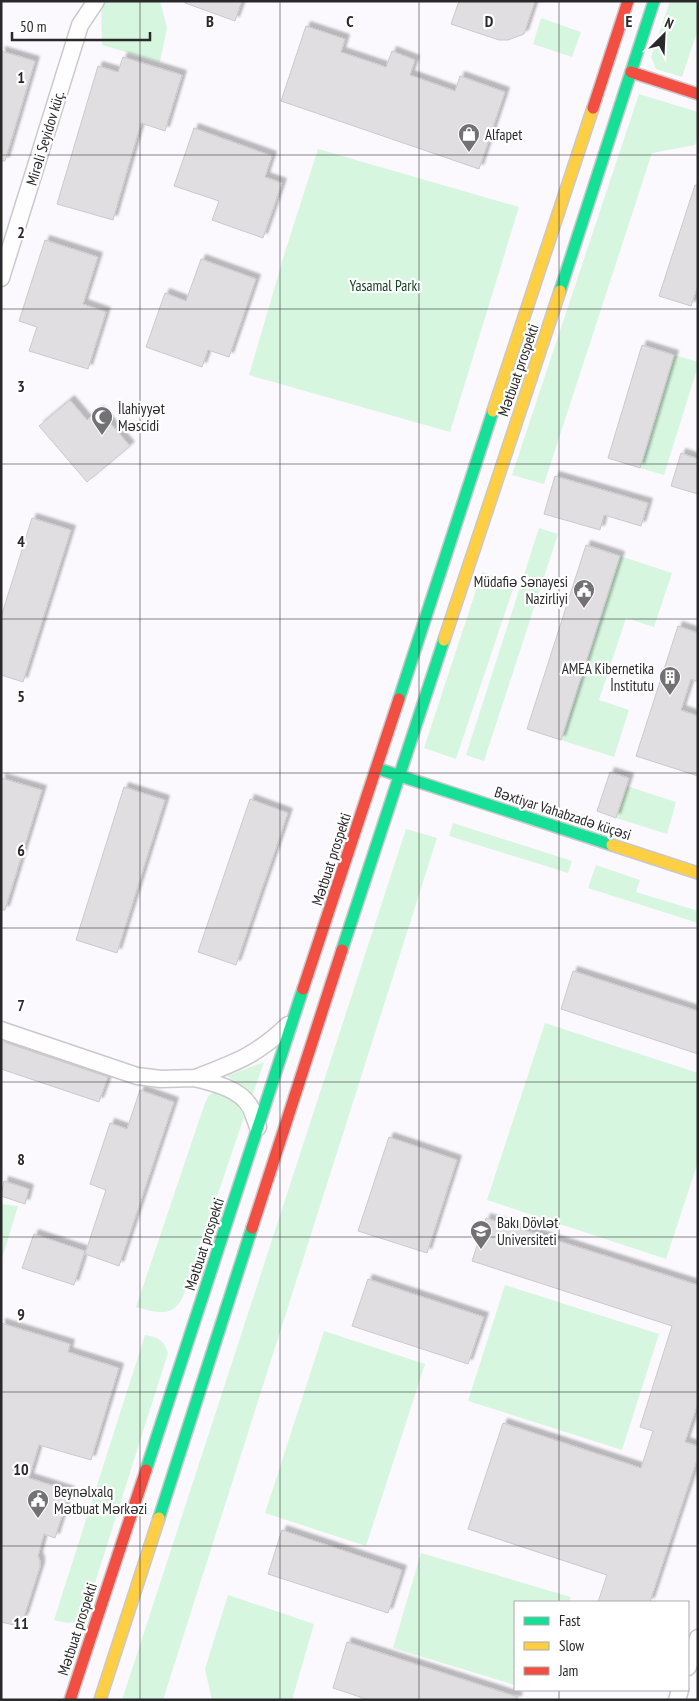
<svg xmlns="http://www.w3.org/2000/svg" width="699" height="1701" viewBox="0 0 699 1701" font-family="'PT Sans Narrow',sans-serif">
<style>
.green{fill:#d6f6df}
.building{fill:#e0dee0;stroke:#cbc9cb;filter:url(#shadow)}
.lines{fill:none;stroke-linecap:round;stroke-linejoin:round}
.street-casing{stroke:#cac8cb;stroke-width:19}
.fast-casing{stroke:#cac8cb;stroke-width:14}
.slow-casing{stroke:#cac8cb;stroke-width:14}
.jam-casing{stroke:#cac8cb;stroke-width:14}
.street{stroke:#fefeff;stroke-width:16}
.fast{stroke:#16e098;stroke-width:11}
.slow{stroke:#ffcf43;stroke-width:11}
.jam{stroke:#f24e42;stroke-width:11}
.grid{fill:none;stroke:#29292b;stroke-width:1;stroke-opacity:0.55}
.labels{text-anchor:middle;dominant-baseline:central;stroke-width:4.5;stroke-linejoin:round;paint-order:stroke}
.poi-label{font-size:15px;fill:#29292b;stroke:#fff;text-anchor:start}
.street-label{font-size:15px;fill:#29292b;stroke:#fff}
.park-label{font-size:15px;fill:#134324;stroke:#fff}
.grid-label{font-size:16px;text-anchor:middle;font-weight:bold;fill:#29292b;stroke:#fff;stroke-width:4.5;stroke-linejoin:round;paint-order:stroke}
</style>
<defs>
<filter id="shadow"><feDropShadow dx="4.5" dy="-4.5" stdDeviation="1" flood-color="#0004"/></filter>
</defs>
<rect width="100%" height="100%" fill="#fbf9fe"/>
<path class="green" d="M 106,1 L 160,1 L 167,28 L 160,62 L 102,45 L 101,6 Z
M 670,1 L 698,1 L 698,29 L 682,77 L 656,69 L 651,57 Z
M 541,18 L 581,32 L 572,57 L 533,44 Z
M 639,94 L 698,112 L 698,136 L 695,145 L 652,153 L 544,484 L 512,475 Z
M 318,149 L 519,207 L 450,432 L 249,375 L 285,252 Z
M 674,355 L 698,362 L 698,366 L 664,475 L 640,468 Z
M 539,528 L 558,534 L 484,761 L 466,755 Z
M 620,556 L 672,573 L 654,627 L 626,618 L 599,700 L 629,710 L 614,757 L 561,740 Z
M 482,572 L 515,583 L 456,759 L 424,748 Z
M 627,786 L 676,802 L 667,834 L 616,818 Z
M 453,823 L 572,861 L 568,873 L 449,836 Z
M 406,829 L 437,838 L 163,1700 L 122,1700 Z
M 596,865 L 640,880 L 636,892 L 698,911 L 698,923 L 588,888 Z
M 545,1023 L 698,1073 L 698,1162 L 666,1259 L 487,1200 Z
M 264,1062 L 253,1094 L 227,1076 Z
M 217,1091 C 233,1099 237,1101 244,1117 L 183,1297 C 172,1319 156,1312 136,1307 L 205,1103 L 209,1095 Z
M 1,1204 L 18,1206 L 1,1262 Z
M 505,1285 L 659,1334 L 622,1450 L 468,1401 Z
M 324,1331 L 425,1364 L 366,1546 L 265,1513 Z
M 145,1335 C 159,1338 163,1339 168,1353 L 87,1608 L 81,1620 L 68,1623 L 54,1620 Z
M 421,1553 L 571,1597 L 569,1602 L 515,1602 L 515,1685 L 393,1648 Z
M 228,1595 L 314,1624 L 292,1700 L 212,1700 L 205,1669 Z"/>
<path class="building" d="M 185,1 L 242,1 L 235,21 L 185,3 Z
M 459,1 L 535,1 L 524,34 L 508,40 L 499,40 L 451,24 Z
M 306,26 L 345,39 L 341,52 L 386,67 L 392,51 L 415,60 L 410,75 L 455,91 L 460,76 L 505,92 L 479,169 L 281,101 Z
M 1,51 L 35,61 L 5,161 L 1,161 Z
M 123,57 L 182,75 L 165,131 L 141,123 L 113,220 L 57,204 L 98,66 L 118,72 Z
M 194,128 L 272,156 L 265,177 L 282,183 L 263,238 L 212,220 L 219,201 L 174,186 Z
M 695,185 L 698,186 L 698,285 L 691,306 L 659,296 Z
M 45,240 L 98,257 L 83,304 L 106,312 L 88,369 L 29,351 L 37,327 L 19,321 Z
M 201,259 L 256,279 L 229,357 L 208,350 L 202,367 L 146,347 L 165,293 L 186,301 Z
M 642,345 L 674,355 L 640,468 L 608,458 Z
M 70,400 L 87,420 L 99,410 L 130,446 L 87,482 L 39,426 Z
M 681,453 L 698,459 L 698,494 L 671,486 Z
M 555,476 L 648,503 L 641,526 L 604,515 L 600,530 L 544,514 Z
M 32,518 L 71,530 L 23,682 L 1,675 L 1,617 Z
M 586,545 L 620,556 L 561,740 L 527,729 Z
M 678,626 L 698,633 L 698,682 L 691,679 L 681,710 L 698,716 L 698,776 L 636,756 Z
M 610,772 L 629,778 L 616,818 L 597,811 Z
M 1,778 L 42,790 L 5,910 L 1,910 Z
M 124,787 L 165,800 L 117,953 L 76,940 Z
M 250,799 L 288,813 L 236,965 L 198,952 Z
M 573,971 L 698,1011 L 698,1054 L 561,1009 Z
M 1,1041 L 108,1077 L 99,1102 L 1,1069 Z
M 140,1090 L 174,1102 L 119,1266 L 85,1254 L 106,1190 L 90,1184 L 110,1123 L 127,1129 Z
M 389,1137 L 457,1160 L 427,1253 L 358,1231 Z
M 4,1181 L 29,1189 L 25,1204 L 1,1196 Z
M 486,1218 L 698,1285 L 698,1403 L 685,1442 L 698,1446 L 698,1457 L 650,1602 L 598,1602 L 607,1575 L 468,1529 L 503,1423 L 641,1468 L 653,1431 L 640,1427 L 672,1326 L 472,1261 Z
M 34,1234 L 85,1251 L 74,1285 L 22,1268 Z
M 368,1279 L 484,1317 L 468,1364 L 352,1326 Z
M 1,1323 L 70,1344 L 68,1352 L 119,1368 L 91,1460 L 39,1445 L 29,1478 L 70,1491 L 55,1538 L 44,1534 L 38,1556 L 40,1561 L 40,1567 L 24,1617 L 20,1623 L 14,1625 L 1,1622 Z
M 282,1530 L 402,1570 L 388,1613 L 268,1574 Z
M 347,1642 L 518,1697 L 517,1700 L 369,1700 L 333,1688 Z"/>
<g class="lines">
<g class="street-casing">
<path id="street" d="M 1,278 L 80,25 L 96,1
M 1,1030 L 137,1076 L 161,1079 L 195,1078
M 258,1127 C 255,1120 253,1111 249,1105 C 238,1088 213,1083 195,1078 C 235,1063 257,1055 288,1025
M 688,1667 L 698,1638
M 677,1700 L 680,1690"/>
</g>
<g class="fast-casing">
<path id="fast" d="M 560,291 L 654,1
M 399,699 L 493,411
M 382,770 L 612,845
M 342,950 L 444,640
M 146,1470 L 303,989
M 159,1518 L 252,1228"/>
</g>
<g class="slow-casing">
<path id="slow" d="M 493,411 L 593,108
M 444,640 L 560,291
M 612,845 L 698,873
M 100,1700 L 159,1518"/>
</g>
<g class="jam-casing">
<path id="jam" d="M 631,72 L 698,94
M 593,108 L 628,1
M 303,989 L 399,699
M 252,1228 L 342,950
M 70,1700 L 146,1470"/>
</g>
<use href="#street" class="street"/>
<use href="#fast" class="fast"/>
<use href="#slow" class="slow"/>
<use href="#jam" class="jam"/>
</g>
<path class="grid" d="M 140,1 L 140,1700M 280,1 L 280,1700M 419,1 L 419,1700M 559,1 L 559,1602M 1,155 L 698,155M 1,309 L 698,309M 1,464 L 698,464M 1,619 L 698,619M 1,773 L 698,773M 1,928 L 698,928M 1,1082 L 698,1082M 1,1237 L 698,1237M 1,1392 L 698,1392M 1,1546 L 698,1546M 559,1690 L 559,1700"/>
<defs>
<g id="shop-pin" transform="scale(1.125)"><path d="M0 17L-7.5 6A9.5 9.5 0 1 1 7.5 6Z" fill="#727275" stroke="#fff"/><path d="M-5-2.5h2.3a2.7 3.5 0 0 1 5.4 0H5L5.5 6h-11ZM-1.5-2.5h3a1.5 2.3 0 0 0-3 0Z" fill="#fff"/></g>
<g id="mosque-pin" transform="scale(1.125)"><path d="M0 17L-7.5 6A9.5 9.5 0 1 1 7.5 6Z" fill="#727275" stroke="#fff"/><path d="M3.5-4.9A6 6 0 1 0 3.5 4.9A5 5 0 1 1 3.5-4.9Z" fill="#fff"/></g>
<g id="civic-pin" transform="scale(1.125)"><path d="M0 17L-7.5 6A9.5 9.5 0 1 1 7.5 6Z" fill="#727275" stroke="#fff"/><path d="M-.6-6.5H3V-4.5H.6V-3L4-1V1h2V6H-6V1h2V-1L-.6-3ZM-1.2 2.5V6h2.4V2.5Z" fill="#fff"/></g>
<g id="building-pin" transform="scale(1.125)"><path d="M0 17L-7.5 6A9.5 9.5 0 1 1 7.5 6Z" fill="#727275" stroke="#fff"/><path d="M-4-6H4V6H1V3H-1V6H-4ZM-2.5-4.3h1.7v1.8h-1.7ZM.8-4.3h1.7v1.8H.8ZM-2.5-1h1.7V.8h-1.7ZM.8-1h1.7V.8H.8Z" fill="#fff"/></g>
<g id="university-pin" transform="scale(1.125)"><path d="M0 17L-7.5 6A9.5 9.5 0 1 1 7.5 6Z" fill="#727275" stroke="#fff"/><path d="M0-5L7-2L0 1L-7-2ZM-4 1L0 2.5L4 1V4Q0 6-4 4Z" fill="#fff"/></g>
</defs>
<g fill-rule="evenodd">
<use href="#shop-pin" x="469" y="134"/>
<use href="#mosque-pin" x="102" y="417"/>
<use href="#civic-pin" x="584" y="590"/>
<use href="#building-pin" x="670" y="677"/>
<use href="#university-pin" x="481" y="1231"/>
<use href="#civic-pin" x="38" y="1500"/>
</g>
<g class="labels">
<g class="poi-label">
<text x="485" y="134">Alfapet</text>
<text x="118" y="408">İlahiyyət<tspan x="118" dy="17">Məscidi</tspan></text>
<text x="568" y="581" text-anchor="end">Müdafiə Sənayesi<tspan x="568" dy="17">Nazirliyi</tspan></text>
<text x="654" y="668" text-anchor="end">AMEA Kibernetika<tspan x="654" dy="17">İnstitutu</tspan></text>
<text x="497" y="1222">Bakı Dövlət<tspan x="497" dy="17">Universiteti</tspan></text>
<text x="54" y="1491">Beynəlxalq<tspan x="54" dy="17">Mətbuat Mərkəzi</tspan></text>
</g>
<g class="street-label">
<text transform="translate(45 138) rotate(-73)">Mirəli Seyidov küç.</text>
<text transform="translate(518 370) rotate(-71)">Mətbuat prospekti</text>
<text transform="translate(563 813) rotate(18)">Bəxtiyar Vahabzadə küçəsi</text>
<text transform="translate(331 859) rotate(-72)">Mətbuat prospekti</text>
<text transform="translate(204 1244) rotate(-72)">Mətbuat prospekti</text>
<text transform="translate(77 1629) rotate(-72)">Mətbuat prospekti</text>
</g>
<g class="park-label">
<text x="385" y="285">Yasamal Parkı</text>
</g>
</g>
<g class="grid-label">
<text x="210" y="27">B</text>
<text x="350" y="27">C</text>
<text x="489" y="27">D</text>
<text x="629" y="27">E</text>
<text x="21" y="83">1</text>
<text x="21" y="238">2</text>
<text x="21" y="392">3</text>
<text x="21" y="547">4</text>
<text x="21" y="702">5</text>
<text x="21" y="856">6</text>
<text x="21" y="1011">7</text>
<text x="21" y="1165">8</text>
<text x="21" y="1320">9</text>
<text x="21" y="1475">10</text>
<text x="21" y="1629">11</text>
</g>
<rect width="699" height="1701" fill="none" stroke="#29292b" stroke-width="5"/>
<rect x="514" y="1601" width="175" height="90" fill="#ffffff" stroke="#a9a9aa"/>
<rect x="524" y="1617" width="25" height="8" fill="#16e098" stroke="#a9a9aa"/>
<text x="559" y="1626" font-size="15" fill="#29292b">Fast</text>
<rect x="524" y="1642" width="25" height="8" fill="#ffcf43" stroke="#a9a9aa"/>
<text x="559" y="1651" font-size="15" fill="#29292b">Slow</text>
<rect x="524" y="1667" width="25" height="8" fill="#f24e42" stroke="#a9a9aa"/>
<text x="559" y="1676" font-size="15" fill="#29292b">Jam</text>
<g transform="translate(664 35) rotate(24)" stroke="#ffffff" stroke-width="4" paint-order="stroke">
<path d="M0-4L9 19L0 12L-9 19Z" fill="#29292b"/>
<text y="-8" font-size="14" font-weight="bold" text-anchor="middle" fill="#29292b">N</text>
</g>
<path d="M12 32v8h138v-8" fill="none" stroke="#29292b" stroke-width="2.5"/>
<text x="20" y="32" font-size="15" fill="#29292b" stroke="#ffffff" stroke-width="4" paint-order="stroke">50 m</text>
</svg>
